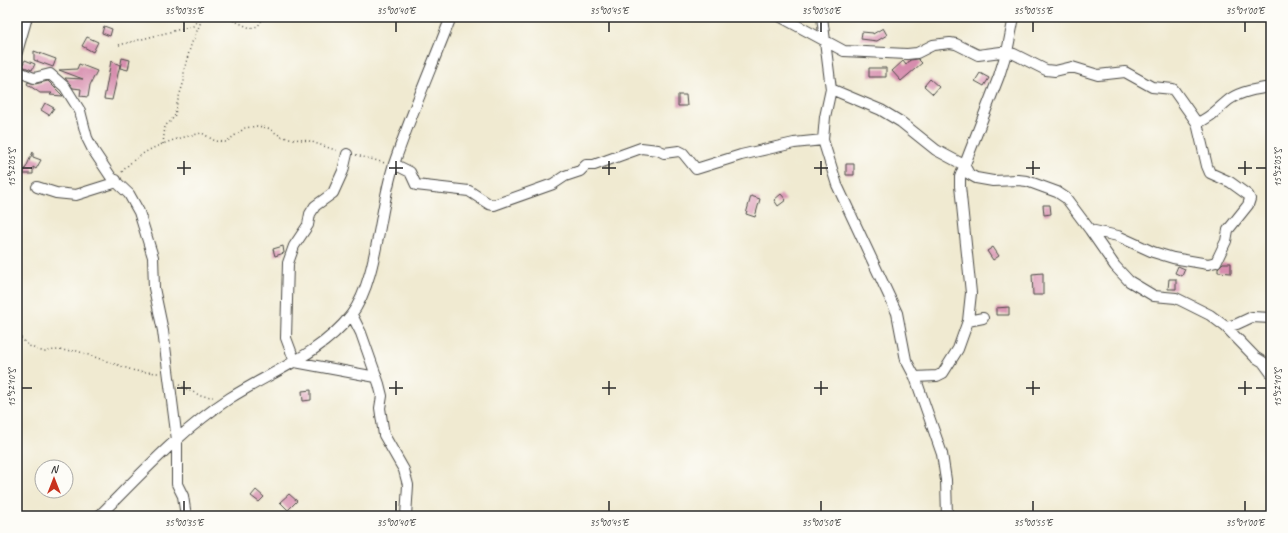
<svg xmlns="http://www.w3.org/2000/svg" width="1288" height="533" viewBox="0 0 1288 533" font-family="Caveat,sans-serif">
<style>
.building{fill:#d78dae}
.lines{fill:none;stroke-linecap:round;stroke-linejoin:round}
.minor-casing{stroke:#494844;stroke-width:12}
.path{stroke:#494844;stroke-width:1.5;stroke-dasharray:1 3;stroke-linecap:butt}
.minor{stroke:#fff;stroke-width:10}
.ticks{fill:none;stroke:#2b2b2b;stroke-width:1.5}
.neatline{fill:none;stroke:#2b2b2b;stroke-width:1.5}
.ticks-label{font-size:10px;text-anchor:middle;fill:#2b2b2b}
</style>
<rect width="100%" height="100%" fill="#fdfcf7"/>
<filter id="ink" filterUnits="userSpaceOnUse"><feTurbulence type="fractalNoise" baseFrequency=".025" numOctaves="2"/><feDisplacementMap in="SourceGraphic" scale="8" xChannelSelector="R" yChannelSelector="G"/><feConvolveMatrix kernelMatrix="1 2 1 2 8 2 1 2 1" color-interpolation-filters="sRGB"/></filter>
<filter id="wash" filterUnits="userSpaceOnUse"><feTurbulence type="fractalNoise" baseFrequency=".012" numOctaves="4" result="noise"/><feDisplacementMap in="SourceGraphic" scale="16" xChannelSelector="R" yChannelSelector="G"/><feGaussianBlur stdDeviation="0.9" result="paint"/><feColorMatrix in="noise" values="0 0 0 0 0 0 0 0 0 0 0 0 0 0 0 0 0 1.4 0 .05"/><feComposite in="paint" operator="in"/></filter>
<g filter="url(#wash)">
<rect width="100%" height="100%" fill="#f0ead1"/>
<g id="blocks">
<path class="building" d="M 104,26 L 112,29 L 110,36 L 102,33 Z
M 883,28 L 887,35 L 877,41 L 861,39 L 862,32 L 873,33 L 873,34 Z
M 87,37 L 98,42 L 93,52 L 82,46 Z
M 34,51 L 56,59 L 53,67 L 34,60 Z
M 122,58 L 130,60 L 128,70 L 120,68 Z
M 918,59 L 922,63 L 901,81 L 892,71 L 903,61 L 906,65 L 910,60 Z
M 25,60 L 35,64 L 32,70 L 22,66 Z
M 111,61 L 120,65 L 112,100 L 104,99 Z
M 79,64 L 97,71 L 90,85 L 88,97 L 80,96 L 81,89 L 73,88 L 65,78 L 83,79 L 59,70 L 77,69 Z
M 869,68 L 886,68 L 886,77 L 869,77 Z
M 980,73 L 989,78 L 984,86 L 975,81 Z
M 930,79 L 939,87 L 933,94 L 924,86 Z
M 48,81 L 63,96 L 50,95 L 52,93 L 40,93 L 27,84 L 28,82 L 35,84 Z
M 678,95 L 686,95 L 687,106 L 678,106 Z
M 45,103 L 54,108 L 49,115 L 41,110 Z
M 33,152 L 33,157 L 41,160 L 36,169 L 33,167 L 33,174 L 23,174 Z
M 846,164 L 854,164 L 854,175 L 846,175 Z
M 781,194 L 786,200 L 778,206 L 774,200 Z
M 751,196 L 760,199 L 755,217 L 746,214 Z
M 1043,205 L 1050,205 L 1051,214 L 1044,215 Z
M 283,246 L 284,253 L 275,256 L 273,249 Z
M 993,247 L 999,256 L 993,260 L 987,251 Z
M 1223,263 L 1231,263 L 1231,273 L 1218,272 L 1218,268 Z
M 1178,266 L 1185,269 L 1182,276 L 1175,273 Z
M 1043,273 L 1043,295 L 1033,295 L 1032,274 Z
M 1169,279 L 1176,279 L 1176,289 L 1168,289 Z
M 1009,307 L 1009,315 L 996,315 L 996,308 Z
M 311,390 L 311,400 L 303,401 L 302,391 Z
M 256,490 L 264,497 L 259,502 L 251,496 Z
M 289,494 L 297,501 L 288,510 L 280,502 Z"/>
</g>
</g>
<g filter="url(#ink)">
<use href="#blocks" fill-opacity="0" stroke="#494844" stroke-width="1"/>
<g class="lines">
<g class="minor-casing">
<path id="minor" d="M 781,17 L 844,51 L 907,54 L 917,53 L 933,45 L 950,43 L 956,44 L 978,55 L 1001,52 L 1014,54 L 1046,70 L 1055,71 L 1072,67 L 1098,75 L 1125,72 L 1152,87 L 1173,89 L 1197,123
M 822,17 L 831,89 L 825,117 L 823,140 L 837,185 L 897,313 L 906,360 L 915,377 L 942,454 L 946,480 L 947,516
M 17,52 L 27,17
M 17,71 L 34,78 L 50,74 L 65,87 L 80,111 L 87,138 L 93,150 L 111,177 L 129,194 L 139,212 L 153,257 L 154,288 L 163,331 L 177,440 L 177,484 L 183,496 L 186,516
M 831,89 L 881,110 L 901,122 L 936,150 L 964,165 L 969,174 L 976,178 L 993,181 L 1018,180 L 1027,181 L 1057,192 L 1066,198 L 1090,230 L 1118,236 L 1153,252 L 1173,258 L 1208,264 L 1216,262 L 1226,241 L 1228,230 L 1248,205 L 1250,199 L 1248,195 L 1230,182 L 1210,173 L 1207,166 L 1197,123 C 1211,118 1218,108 1230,99 C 1242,91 1257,89 1271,87
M 347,154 L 343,171 L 333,193 L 315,206 L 310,214 L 308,225 L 294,246 L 288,263 L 286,338 L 295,362 L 376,377
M 394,164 L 410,172 L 416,185 L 469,191 L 489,204 L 494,205 L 553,184 L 565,176 L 580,171 L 586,165 L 594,165 L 641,148 L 658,150 L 664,153 L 679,151 L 683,153 L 696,169 L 741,155 L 794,143 L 823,140
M 37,187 L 56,193 L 76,195 L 111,184 L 116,180
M 1090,230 L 1115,266 L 1129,281 L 1154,296 L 1176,298 L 1210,315 L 1226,327 L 1255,357 L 1263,362 L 1271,373
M 352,315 L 361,333 L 379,384 L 382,396 L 380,408 L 384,435 L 404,470 L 408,485 L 406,516
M 968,321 L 983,318
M 1226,327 L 1237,324 L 1252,317 L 1271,318
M 915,377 L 937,376 L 943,373 L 958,349 L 968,321 L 971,293 L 960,186 L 960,177 L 999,76 L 1008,47 L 1014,17
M 99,516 C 140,475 181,430 230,398 C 271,372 321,354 351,315 C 378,280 379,208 394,164 C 411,114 432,66 451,17"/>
</g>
<path class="path" d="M 226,17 L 250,28 L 258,26 L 264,17
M 119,45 L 193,26 L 200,17
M 163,144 L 165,126 L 171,121 L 175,115 L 177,103 L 184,81 L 184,70 L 191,45 L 203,17
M 356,155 L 385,163
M 122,172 C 141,148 173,139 202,133 L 215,141 L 226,142 L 245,128 L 257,126 L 268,128 L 282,137 L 309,141 L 338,151
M 17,337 L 21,338 L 29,346 L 38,350 L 45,352 L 54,350 L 77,351 L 135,371 L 158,373
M 179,385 L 201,396 L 213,397"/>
<use href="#minor" class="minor"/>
</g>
</g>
<path class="ticks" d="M 184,22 L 184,32M 396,22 L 396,32M 609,22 L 609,32M 821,22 L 821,32M 1033,22 L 1033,32M 1245,22 L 1245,32M 184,161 L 184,175M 396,161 L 396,175M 609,161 L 609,175M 821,161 L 821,175M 1033,161 L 1033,175M 1245,161 L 1245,175M 22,168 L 32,168M 177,168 L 191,168M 389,168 L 403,168M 602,168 L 616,168M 814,168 L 828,168M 1026,168 L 1040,168M 1238,168 L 1252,168M 1256,168 L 1266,168M 184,381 L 184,395M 396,381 L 396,395M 609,381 L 609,395M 821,381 L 821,395M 1033,381 L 1033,395M 1245,381 L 1245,395M 22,388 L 32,388M 177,388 L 191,388M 389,388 L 403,388M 602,388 L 616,388M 814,388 L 828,388M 1026,388 L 1040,388M 1238,388 L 1252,388M 1256,388 L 1266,388M 184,501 L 184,511M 396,501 L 396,511M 609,501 L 609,511M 821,501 L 821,511M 1033,501 L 1033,511M 1245,501 L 1245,511"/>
<rect width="1288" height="533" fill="none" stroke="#fdfcf7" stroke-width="44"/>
<g transform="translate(54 479)"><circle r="19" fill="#fdfcf7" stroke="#a9a8a5"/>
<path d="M0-3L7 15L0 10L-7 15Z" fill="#c8321e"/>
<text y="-6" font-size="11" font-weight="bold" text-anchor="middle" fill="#2b2b2b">N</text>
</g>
<rect x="22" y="22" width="1244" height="489" class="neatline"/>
<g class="ticks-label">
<text x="184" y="14">35°00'35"E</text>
<text x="396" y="14">35°00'40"E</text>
<text x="609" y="14">35°00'45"E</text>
<text x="821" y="14">35°00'50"E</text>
<text x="1033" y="14">35°00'55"E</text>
<text x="1245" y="14">35°01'00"E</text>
<text transform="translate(11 168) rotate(-90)" y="4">15°52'05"S</text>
<text transform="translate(1277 168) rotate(-90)" y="4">15°52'05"S</text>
<text transform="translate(11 388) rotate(-90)" y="4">15°52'10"S</text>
<text transform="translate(1277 388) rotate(-90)" y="4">15°52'10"S</text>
<text x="184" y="526">35°00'35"E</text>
<text x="396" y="526">35°00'40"E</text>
<text x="609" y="526">35°00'45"E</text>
<text x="821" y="526">35°00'50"E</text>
<text x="1033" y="526">35°00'55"E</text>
<text x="1245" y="526">35°01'00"E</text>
</g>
</svg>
